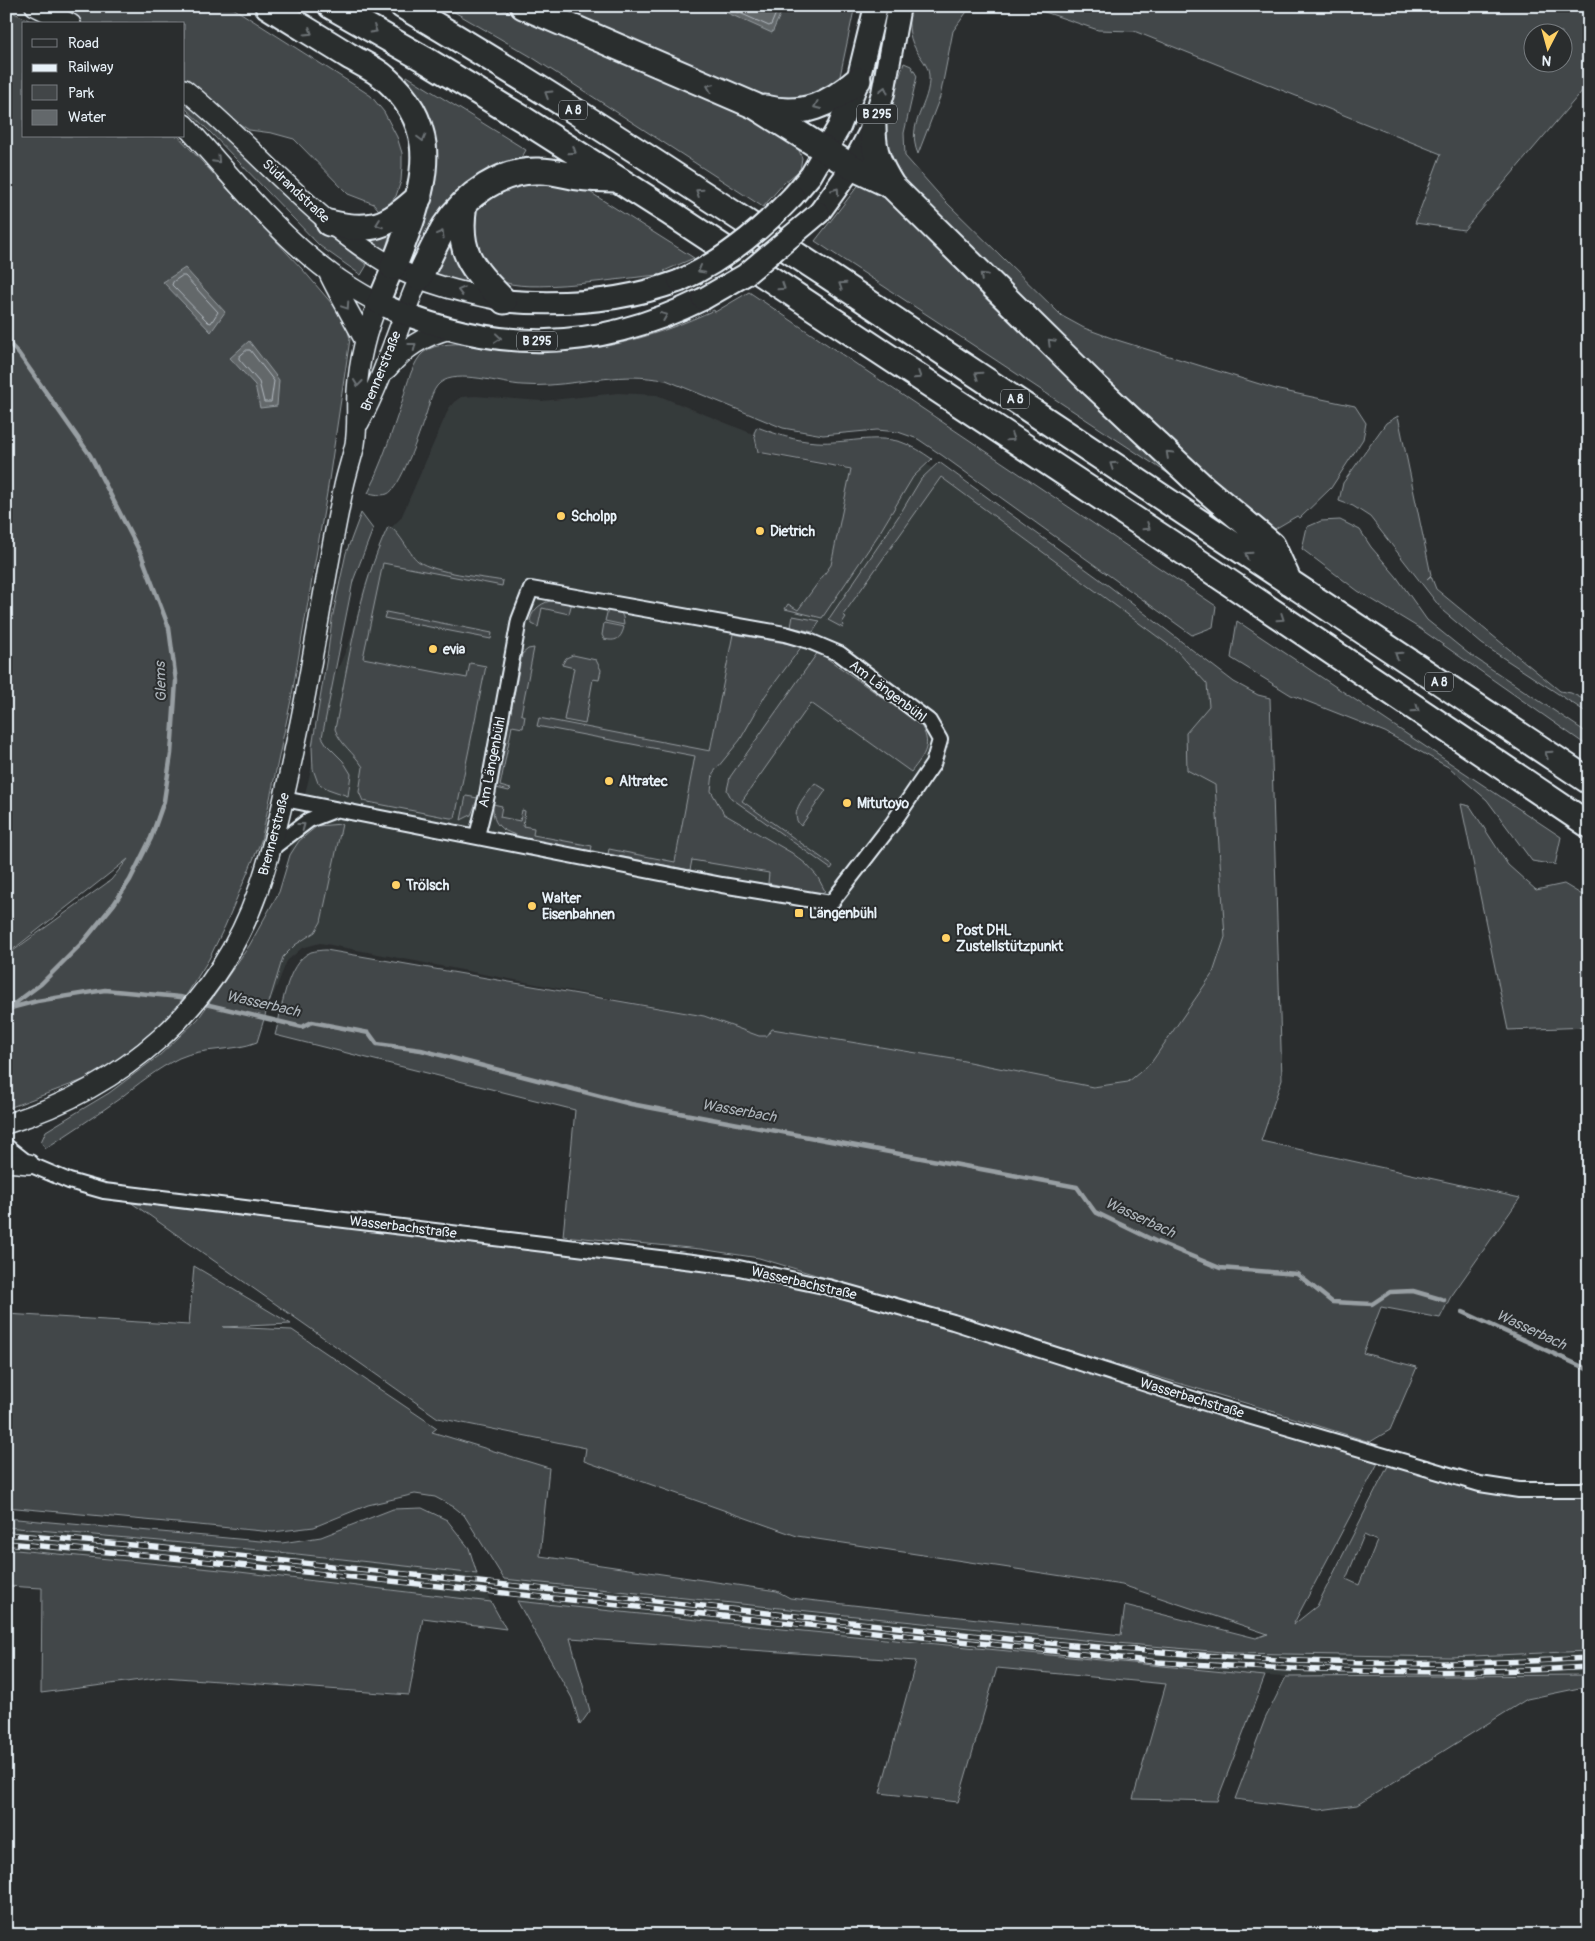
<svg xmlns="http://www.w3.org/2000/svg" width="1595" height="1941" viewBox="0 0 1595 1941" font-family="Pangolin,sans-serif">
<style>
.built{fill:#363a3b}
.green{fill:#424648;stroke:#959ca0;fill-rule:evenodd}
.water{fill:#63686b;stroke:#989fa3}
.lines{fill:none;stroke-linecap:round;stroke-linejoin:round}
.shore{stroke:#b3bac0;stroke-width:1}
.stream{stroke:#989fa3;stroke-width:4.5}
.minor-casing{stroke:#e8f1f8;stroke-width:18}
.secondary-casing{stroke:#e8f1f8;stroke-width:22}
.primary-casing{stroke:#e8f1f8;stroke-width:25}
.trunk-casing{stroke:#e8f1f8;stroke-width:26}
.motorway-casing{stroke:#e8f1f8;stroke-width:29}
.minor{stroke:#2a2d2e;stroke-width:14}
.secondary{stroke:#2a2d2e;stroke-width:19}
.primary{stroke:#2a2d2e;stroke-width:21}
.trunk{stroke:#2a2d2e;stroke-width:22}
.motorway{stroke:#2a2d2e;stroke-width:25}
.rail-casing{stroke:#e8f1f8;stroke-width:5.5}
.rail{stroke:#2a2d2e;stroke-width:4;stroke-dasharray:11;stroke-linecap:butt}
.primary-bridge-casing{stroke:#e8f1f8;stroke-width:25;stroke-linecap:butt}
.primary-bridge{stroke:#2a2d2e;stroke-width:21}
.oneway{stroke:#6c7275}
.poi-dot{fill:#ffd166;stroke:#2a2d2e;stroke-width:2}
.labels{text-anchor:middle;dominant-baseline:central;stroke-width:4;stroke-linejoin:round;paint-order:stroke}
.shield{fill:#2a2d2e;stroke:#afb6bb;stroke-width:1}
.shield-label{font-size:12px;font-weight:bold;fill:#e8f1f8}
.street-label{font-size:14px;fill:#e8f1f8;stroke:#2a2d2e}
.poi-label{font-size:14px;font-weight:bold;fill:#e8f1f8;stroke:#2a2d2e;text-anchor:start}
.water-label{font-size:15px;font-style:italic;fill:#acb3b9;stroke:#2a2d2e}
</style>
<rect width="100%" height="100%" fill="#2a2d2e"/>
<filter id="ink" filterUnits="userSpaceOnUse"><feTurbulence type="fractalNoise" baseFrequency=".02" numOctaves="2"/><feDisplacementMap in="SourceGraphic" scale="10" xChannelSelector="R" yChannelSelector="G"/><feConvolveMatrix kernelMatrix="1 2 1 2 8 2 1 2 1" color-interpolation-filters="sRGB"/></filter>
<g filter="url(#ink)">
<path class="built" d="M 618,393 L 657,395 L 753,434 L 757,453 L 849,470 L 928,465 L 941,477 L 1177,651 L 1207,684 L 1209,706 L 1186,733 L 1215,785 L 1225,937 L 1214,973 L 1151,1063 L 1128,1082 L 1093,1087 L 959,1060 L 772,1029 L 767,1036 L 759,1036 L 704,1016 L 320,943 L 302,948 L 287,961 L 272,998 L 280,891 L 310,774 L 327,695 L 351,638 L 363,591 L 378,549 L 388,527 L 392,527 L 401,518 L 449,408 L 454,402 L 461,397 L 475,396 L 542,401 Z
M 6,1527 L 270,1551 L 477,1574 L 491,1602 L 231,1571 L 6,1549 Z
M 504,1579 L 1093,1641 L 1234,1653 L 1450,1657 L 1589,1651 L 1589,1675 L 1286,1677 L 1265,1676 L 782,1629 L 517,1601 Z"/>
<path class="green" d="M 48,6 L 230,6 L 362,90 L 371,96 L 384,112 L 397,137 L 402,153 L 402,166 L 401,181 L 396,196 L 381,213 L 374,204 L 348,194 L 294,139 L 272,133 L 249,130 L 232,119 L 184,81 L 184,24 L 83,24 Z
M 444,6 L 495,6 L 746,115 L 796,143 L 802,158 L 800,170 L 784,183 L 763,207 L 530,56 Z
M 553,6 L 844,6 L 854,10 L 840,76 L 837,82 L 821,96 L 776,102 Z
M 910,6 L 971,6 L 953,31 L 940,97 L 918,154 C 905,123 931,105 929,75 C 928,64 920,58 915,48 C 908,36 908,20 910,6 Z
M 1027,6 L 1589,6 L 1589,83 L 1464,230 L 1415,223 L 1441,154 L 1134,31 L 1098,30 ZM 1562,32 L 1562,62 L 1532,62 L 1532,32 Z
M 6,9 L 37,24 L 24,24 L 24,136 L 178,136 L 303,270 L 345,319 L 350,339 L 327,493 L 291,700 L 261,841 L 225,926 L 209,959 L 187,994 L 155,1030 L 99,1074 L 6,1109 L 6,956 L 111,880 L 128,859 L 6,955 L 10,844 L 6,832 Z
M 904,63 L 911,66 L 917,76 L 904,133 L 905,156 L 944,200 L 1062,316 L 1084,328 L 1117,340 L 1279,390 L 1355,406 L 1366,423 L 1363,439 L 1331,488 L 1300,518 L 1297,516 L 1273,530 L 1161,433 L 889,166 L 885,131 L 892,99 Z
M 407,76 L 526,150 L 517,166 L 419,258 L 412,254 C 421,228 436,198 436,170 C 437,139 423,106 406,80 Z
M 184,99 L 325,233 L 367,265 L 361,275 L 320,246 L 210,132 L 184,107 Z
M 524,178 L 585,189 L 694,258 L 664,271 L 667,273 L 659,275 C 629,277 522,295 500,280 C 490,274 481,263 472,254 L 474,208 L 481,200 Z
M 864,178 L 1187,486 L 815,241 Z
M 454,227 L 474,281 L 471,285 L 428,273 Z
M 390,234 L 385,251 L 365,240 L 367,235 Z
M 749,292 L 1216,606 L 1213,627 L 1192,635 L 943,456 L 918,439 L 898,432 L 877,430 L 823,435 L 783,428 L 666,380 C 655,379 644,377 632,377 C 596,377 559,388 522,385 C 502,384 457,369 440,383 C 431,390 429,407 425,417 C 420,431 400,490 387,494 C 381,496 374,494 368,493 L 376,477 L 375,476 C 385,453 393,429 401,405 C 406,389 410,369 420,356 C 438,333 503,349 530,351 C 593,356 657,336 714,310 L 715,312 Z
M 1398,416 L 1431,575 L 1427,579 L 1431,576 L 1436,589 L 1560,691 L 1571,693 L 1589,702 L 1589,714 L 1482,644 L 1443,611 L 1370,517 L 1353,506 L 1339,501 L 1343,483 L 1386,423 Z
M 757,427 C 776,434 795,441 817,442 C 844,444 874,434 901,442 C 913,446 922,452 932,459 L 913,477 L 877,537 L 822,618 L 785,609 L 788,604 L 798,610 L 831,565 L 851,469 L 758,452 L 754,433 Z
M 939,462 L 1109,586 L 1234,682 L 1258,695 L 1270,698 L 1282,1079 L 1261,1141 L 1520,1198 L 1450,1298 L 1440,1318 L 1381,1307 L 1363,1353 L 1417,1367 L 1390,1430 L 1370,1442 L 1252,1405 L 759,1258 L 700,1249 L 563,1236 L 575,1110 L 275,1035 C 282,1012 285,963 311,952 C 315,951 321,950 326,950 L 704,1016 L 759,1036 L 767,1036 L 772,1029 L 959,1060 L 1093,1087 L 1128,1082 L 1151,1063 L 1213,973 L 1225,937 L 1215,785 L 1187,770 L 1186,733 L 1209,706 L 1207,684 L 1177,651 L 941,477 L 843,615 L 846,617 L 842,623 L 844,625 L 843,628 L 828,620 L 900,514 L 921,479 Z
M 361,513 L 373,529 L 353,581 L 322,737 L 327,745 L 343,761 L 351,774 L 348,796 L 328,789 L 318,783 L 313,769 L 312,747 L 328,651 L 332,619 L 346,553 Z
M 1340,520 L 1360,530 L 1371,547 L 1396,576 L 1427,620 L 1469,654 L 1589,734 L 1589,747 L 1419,628 L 1358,591 L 1302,549 L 1307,527 L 1321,521 Z
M 388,527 C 398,528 408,553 418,561 C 434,573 482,577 503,581 L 502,586 L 383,563 L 363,658 L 467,678 L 470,663 L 486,666 L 455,818 L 450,818 L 363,801 L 359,792 L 363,767 C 354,753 340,744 335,729 C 349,660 358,591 388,527 Z
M 554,600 L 572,602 L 569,614 L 542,608 L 538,627 L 532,624 L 530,620 C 533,608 543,602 554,600 Z
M 608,609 L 620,611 L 623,617 L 624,625 L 605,621 Z
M 386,612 L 492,633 L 491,639 L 384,618 Z
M 793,616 L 820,621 L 813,632 L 791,627 Z
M 1237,621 L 1561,837 L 1555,865 L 1532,861 L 1487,800 L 1450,768 L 1385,732 L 1291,695 L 1231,658 Z
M 604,623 L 624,627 C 621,639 616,642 604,639 L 602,635 Z
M 733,634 L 802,646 L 765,696 L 740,740 L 713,773 L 711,791 L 724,814 L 792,853 L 806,864 L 817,876 L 825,891 L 820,894 L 768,883 L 769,873 L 692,860 L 690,870 L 608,854 L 609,849 L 675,862 L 695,756 L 537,726 L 539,718 L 710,751 Z
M 534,648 L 521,714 L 525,716 L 523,728 L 512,726 L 500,786 L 511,789 L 509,791 L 496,788 L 522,654 L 528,649 Z
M 818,652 L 920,724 C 933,745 925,754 911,772 L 840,721 L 839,723 L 811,703 L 742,801 L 833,866 L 831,869 L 731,798 L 727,790 L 730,777 Z
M 573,655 L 596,660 L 601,670 L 599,680 L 593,679 L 585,724 L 564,720 L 574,668 L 562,665 L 566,658 Z
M 815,783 L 826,790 L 801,826 C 787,813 807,794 815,783 Z
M 466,796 L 478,798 L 471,815 L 461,820 Z
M 493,804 L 502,806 L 500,817 L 520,821 L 522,810 L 525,811 L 523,826 L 534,828 L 533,835 L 592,846 L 591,851 C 571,847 510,839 499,826 C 493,820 493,812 493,804 Z
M 1461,804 L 1470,806 L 1508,865 L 1536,890 L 1564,884 L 1589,899 L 1589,1027 L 1508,1030 Z
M 342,824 L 321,922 L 315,932 L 295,945 L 283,957 L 257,1042 C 233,1052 203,1047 179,1058 C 157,1069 138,1084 119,1099 C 95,1116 71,1132 46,1148 L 41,1142 L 46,1131 L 109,1093 L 160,1055 L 198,1019 L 249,946 L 279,892 L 290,855 L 299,841 L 317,826 Z
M 126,1199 L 677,1266 L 807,1287 L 1061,1361 L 1379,1461 L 1293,1625 L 1317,1606 L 1389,1464 L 1589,1495 L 1589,1651 L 1450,1657 L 1234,1653 L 1093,1641 L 504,1579 L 464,1515 L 454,1507 L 435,1497 L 415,1494 L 368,1505 L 314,1527 L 273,1532 L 6,1507 L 6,1314 L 189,1325 L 194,1266 L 291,1324 L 223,1327 L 292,1330 L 437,1428 L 432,1432 L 549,1468 L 540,1556 L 777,1591 L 790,1598 L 1121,1635 L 1125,1605 L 1256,1638 L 1268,1634 L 1122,1585 L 797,1536 L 584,1461 L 586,1448 L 438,1418 ZM 1364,1535 L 1377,1541 L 1359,1585 L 1346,1579 Z
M 422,1508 L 447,1520 L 469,1548 L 477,1574 L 270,1551 L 6,1527 L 6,1518 L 282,1543 L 321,1537 L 393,1509 Z
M 6,1549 L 231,1571 L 491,1602 L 506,1629 L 423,1618 L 409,1695 L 164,1677 L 41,1693 L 42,1588 L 6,1586 Z
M 517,1601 L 782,1629 L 1265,1676 L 1217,1801 L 1133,1799 L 1166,1684 L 997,1668 L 958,1802 L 880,1793 L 916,1661 L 570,1638 L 590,1711 L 580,1725 L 572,1698 Z
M 1589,1675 L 1589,1686 L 1527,1699 L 1357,1805 L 1320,1810 L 1235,1799 L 1265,1719 L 1286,1677 Z"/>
<path class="water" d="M 712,6 L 784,6 L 772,33 Z
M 185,268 L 225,312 L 211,332 L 163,282 Z
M 249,341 L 279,380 L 277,406 L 260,408 L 255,385 L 230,358 Z"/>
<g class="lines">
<path class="shore" d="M 724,6 L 769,26 L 771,25 L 779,6
M 182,276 L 185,276 L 218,312 L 211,323 L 208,322 L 172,285 L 173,282 Z
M 247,350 L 250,350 L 274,381 L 271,402 L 264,402 L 259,382 L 239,359 L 239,357 Z"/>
<path class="stream" d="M 6,340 L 19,354 L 90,455 L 141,554 L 169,628 L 176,681 L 171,754 L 164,801 L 151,838 L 130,880 L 114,904 L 83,942 L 41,984 L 10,1007
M 201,1003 L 302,1027 L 312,1022 L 369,1033 L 377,1044 L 421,1050 L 631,1104 L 1077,1187 L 1095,1212 L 1155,1241 L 1220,1268 L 1297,1274 L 1332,1302 L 1372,1304 L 1390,1292 L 1413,1291 L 1444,1300
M 7,1009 L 37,1001 L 105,990 L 180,997 L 191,1000
M 1463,1312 L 1589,1370"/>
<g class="minor-casing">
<path id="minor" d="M 284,799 L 722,885 L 831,903 L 892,824 L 933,764 L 940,740 L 929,721 L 840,654 L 809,641 L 785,634 L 531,589 L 519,620 L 487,795 L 477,836
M 271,849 L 309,820 L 335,810
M 6,1146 L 29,1164 L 69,1181 L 104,1191 L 734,1267 L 828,1287 L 953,1322 L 1221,1408 L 1480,1484 L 1519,1490 L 1589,1490"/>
</g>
<g class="secondary-casing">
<path id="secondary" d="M 35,6 L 71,24
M 184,89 C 254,145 314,223 392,266 C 426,285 466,293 504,301
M 329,274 C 340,297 353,318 365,341
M 387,369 C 405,348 423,336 450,329
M 359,423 C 384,377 398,326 419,278
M 6,1124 C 124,1087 216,1009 258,891 C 277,836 288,779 300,723 C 316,644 327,564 344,486 C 347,472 352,458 355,444 C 358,426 356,409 357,391 C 359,361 366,331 378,303 C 361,293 344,284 329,272 C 274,231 230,174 184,124
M 6,1162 L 29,1164"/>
</g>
<g class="primary-casing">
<path id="primary" d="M 793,196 L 811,175 L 826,149
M 819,213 L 852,167
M 393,267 L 378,303 C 491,354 592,354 703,299
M 504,301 C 564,306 622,302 679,281"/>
</g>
<g class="trunk-casing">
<path id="trunk" d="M 826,149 L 839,127 L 858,80 L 876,6
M 852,167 L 873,127 L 883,93 L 899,6"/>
</g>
<g class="motorway-casing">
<path id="motorway" d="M 268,6 C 295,23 322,39 349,56 C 361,63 375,69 385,78 C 433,120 430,166 411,221 C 405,236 400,252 393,267
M 331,6 L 424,59 L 523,119 L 669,212 L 1172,544 L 1589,825
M 403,6 C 549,91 689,185 830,277 C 1084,443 1335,614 1589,781
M 523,6 L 755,106 L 852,167 L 892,186
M 765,108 C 803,117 829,105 858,80
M 873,127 C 873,152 879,165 892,186 L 1094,385 L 1204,488 L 1272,545 L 1289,582
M 464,204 C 456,253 472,268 504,301
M 329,223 C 371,233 387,227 419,197
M 419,278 C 427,261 435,243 445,226 C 465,195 502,169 540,171 C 553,171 566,175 578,177 C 591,179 604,179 617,179"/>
</g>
<use href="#minor" class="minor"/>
<use href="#secondary" class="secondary"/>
<use href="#primary" class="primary"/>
<use href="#trunk" class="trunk"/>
<use href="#motorway" class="motorway"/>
<g class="rail-casing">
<path id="rail" d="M 6,1534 L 155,1547 L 1027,1641 C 1118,1649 1209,1657 1300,1661 C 1396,1665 1493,1664 1589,1658
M 6,1543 L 154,1556 L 1158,1662 C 1302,1671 1445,1676 1589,1667"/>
</g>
<use href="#rail" class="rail"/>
<g class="primary-bridge-casing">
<path id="primary-bridge" d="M 679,281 C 724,261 760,231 793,196
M 703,299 L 745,275 L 819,213"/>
</g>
<use href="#primary-bridge" class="primary-bridge"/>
</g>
<defs><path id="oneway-chevron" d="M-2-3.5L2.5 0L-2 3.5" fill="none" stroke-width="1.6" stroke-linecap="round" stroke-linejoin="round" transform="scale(1.25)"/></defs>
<g class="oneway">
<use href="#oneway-chevron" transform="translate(374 30) rotate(30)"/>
<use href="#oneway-chevron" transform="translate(309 32) rotate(32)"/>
<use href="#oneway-chevron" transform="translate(710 87) rotate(-157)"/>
<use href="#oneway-chevron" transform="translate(884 90) rotate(-76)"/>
<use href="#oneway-chevron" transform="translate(548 94) rotate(-148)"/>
<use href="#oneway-chevron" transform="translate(817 106) rotate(157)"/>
<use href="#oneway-chevron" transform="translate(422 138) rotate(75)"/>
<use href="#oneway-chevron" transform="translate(573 151) rotate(33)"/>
<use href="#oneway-chevron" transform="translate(217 160) rotate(47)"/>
<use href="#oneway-chevron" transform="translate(836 191) rotate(-55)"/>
<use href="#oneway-chevron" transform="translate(699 192) rotate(-147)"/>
<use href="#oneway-chevron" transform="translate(379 224) rotate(160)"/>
<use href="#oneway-chevron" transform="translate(441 234) rotate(-61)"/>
<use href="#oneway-chevron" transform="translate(701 270) rotate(151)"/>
<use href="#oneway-chevron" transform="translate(983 276) rotate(-136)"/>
<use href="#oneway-chevron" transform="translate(842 285) rotate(-147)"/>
<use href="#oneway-chevron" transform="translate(782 287) rotate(33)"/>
<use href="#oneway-chevron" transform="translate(461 291) rotate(-165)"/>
<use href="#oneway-chevron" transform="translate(346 306) rotate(56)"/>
<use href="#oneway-chevron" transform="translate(664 316) rotate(-22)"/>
<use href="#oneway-chevron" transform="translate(498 338) rotate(6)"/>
<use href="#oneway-chevron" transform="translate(1051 342) rotate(-135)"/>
<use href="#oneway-chevron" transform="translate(413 346) rotate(-38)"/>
<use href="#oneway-chevron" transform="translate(978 375) rotate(-147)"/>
<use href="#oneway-chevron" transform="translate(918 376) rotate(33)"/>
<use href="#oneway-chevron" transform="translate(358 383) rotate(96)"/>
<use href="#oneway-chevron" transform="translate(1011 438) rotate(33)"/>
<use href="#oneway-chevron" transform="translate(1169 454) rotate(-137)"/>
<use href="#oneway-chevron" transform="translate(1113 465) rotate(-146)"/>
<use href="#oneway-chevron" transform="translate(1147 527) rotate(33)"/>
<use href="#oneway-chevron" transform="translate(1248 555) rotate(-146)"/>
<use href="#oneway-chevron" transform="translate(1281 618) rotate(34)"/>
<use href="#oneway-chevron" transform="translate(1398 655) rotate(-147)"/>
<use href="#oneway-chevron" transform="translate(1416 709) rotate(34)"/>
<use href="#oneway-chevron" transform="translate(1548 754) rotate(-147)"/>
<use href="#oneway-chevron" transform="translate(302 826) rotate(-37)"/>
</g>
</g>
<g class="poi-dot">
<circle cx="561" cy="516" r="5"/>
<circle cx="760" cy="531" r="5"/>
<circle cx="433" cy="649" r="5"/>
<circle cx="609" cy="781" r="5"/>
<circle cx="847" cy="803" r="5"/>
<circle cx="396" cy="885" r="5"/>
<circle cx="532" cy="906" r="5"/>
<rect x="794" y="908" width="10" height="10" rx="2.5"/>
<circle cx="946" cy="938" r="5"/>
</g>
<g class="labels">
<g class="shield">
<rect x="559" y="100.5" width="28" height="19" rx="4"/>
<rect x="857" y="104.5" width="40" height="19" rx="4"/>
<rect x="517" y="331.5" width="40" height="19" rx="4"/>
<rect x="1001" y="389.5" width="28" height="19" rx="4"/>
<rect x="1425" y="672.5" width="28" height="19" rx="4"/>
</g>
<g class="shield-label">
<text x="573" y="110">A 8</text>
<text x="877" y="114">B 295</text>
<text x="537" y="341">B 295</text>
<text x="1015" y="399">A 8</text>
<text x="1439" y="682">A 8</text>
</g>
<g class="street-label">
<text transform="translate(296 191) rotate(43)">Südrandstraße</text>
<text transform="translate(381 371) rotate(-68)">Brennerstraße</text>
<text transform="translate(888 691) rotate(37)">Am Längenbühl</text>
<text transform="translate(492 762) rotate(-79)">Am Längenbühl</text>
<text transform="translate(274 834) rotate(-75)">Brennerstraße</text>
<text transform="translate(403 1227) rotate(7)">Wasserbachstraße</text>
<text transform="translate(804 1283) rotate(13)">Wasserbachstraße</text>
<text transform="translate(1192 1398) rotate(17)">Wasserbachstraße</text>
</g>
<g class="poi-label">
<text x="571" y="516">Scholpp</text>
<text x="770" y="531">Dietrich</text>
<text x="443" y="649">evia</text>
<text x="619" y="781">Altratec</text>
<text x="857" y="803">Mitutoyo</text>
<text x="406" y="885">Trölsch</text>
<text x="542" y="898">Walter<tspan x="542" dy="16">Eisenbahnen</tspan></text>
<text x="809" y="913">Längenbühl</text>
<text x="956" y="930">Post DHL<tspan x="956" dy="16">Zustellstützpunkt</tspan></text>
</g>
<g class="water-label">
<text transform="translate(161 682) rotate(-92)">Glems</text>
<text transform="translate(263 1004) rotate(13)">Wasserbach</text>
<text transform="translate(739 1111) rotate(10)">Wasserbach</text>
<text transform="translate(1140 1218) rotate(25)">Wasserbach</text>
<text transform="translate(1531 1330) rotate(25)">Wasserbach</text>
</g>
</g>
<rect width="1595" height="1941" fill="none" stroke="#2a2d2e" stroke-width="25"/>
<rect x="12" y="12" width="1570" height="1916" fill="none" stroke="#e8f1f8" stroke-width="2" filter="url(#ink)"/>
<rect x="22" y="22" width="162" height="115" fill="#2a2d2e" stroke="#767b7f"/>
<rect x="32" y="39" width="25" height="8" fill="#2a2d2e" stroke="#767b7f"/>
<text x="68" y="48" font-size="15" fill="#e8f1f8">Road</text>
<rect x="32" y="64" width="25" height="8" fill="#e8f1f8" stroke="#767b7f"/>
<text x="68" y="72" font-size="15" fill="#e8f1f8">Railway</text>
<rect x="32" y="85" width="25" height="15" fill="#424648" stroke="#767b7f"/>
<text x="68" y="98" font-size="15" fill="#e8f1f8">Park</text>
<rect x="32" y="110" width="25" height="15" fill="#63686b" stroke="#767b7f"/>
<text x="68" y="122" font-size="15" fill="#e8f1f8">Water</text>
<g transform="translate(1548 48) rotate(186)"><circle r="24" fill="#2a2d2e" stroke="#767b7f"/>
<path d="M0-4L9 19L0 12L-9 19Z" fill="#ffd166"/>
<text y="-8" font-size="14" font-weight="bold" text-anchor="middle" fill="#e8f1f8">N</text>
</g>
</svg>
